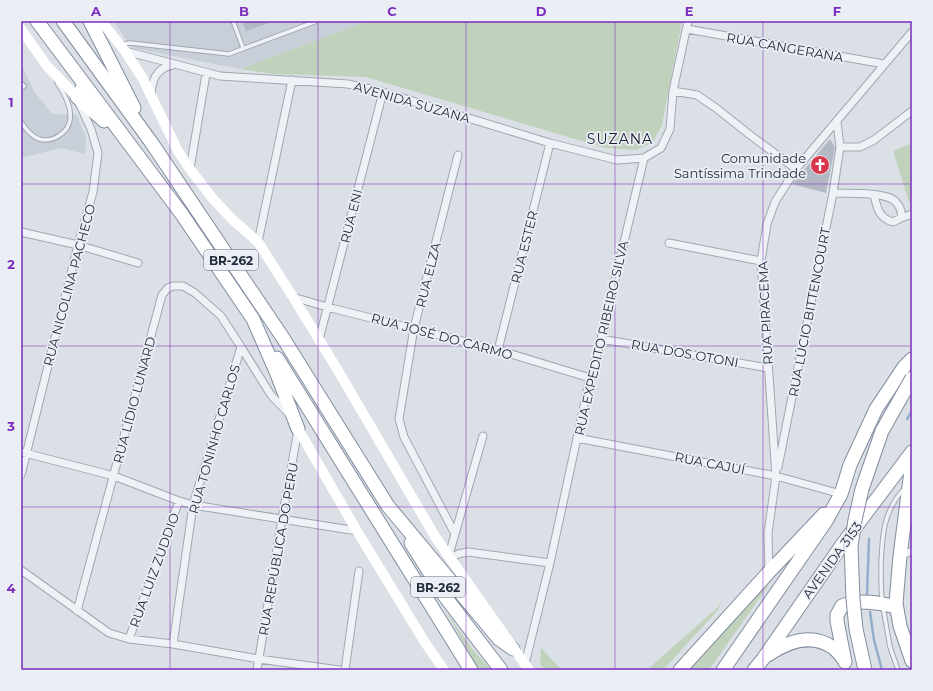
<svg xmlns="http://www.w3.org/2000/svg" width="933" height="691" viewBox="0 0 933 691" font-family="Montserrat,sans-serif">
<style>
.built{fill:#c9cfd9}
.green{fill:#c1d2bc}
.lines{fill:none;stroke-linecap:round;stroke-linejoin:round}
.stream{stroke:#93adcb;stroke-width:2.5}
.building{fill:#b2b9c4}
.lane-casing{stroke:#a0a7b1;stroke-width:5.5}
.street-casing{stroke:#a0a7b1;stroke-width:9}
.highway-casing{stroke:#828d9f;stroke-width:15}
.lane{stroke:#eef1f5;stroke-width:3.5}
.street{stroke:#eef1f5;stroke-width:7}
.secondary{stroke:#fff;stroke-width:10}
.highway{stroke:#fff;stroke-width:13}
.highway-bridge-casing{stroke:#828d9f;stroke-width:15;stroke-linecap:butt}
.highway-bridge{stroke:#fff;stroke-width:13}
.grid{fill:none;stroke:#7b2cbf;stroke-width:1;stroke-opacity:0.55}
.labels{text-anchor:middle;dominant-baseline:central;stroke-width:3.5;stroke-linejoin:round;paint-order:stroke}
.shield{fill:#ebeff5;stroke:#606775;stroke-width:1}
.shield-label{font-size:12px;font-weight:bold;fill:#242d3e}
.street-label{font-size:13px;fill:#242d3e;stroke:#ebeff5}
.poi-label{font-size:13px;fill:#242d3e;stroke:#ebeff5;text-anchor:end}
.neighbourhood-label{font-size:14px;letter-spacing:1px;fill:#171e2f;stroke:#ebeff5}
.neatline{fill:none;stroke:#7b2cbf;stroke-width:1.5}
.grid-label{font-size:13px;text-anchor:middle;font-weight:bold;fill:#7b2cbf}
</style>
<rect width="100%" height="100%" fill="#dbe0e7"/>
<path class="built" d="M 113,21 L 368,21 L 240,69 L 132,48 Z
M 21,64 L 34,91 L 52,114 L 77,115 L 86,137 L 85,154 L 61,148 L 21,158 Z"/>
<path class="green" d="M 368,21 L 682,21 L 662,125 L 652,143 L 636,150 L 605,148 L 366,77 L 274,74 L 240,69 Z
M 912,143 L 912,211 L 893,151 Z
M 766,584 L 768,586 L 709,670 L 689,670 L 714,641 Z
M 722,600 L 719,609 L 663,670 L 647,670 L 718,607 Z
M 446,612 L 474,651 L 491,670 L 479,670 Z
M 541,648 L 562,670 L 545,670 L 540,664 Z"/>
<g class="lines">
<path class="stream" d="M 907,419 L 912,411
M 867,594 L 869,539
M 870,612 L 874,640 L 882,670"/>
</g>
<path class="building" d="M 242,21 L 272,21 L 272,22 L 246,31 Z
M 830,139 L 835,147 L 826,193 L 792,184 Z"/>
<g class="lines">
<g class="lane-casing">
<path id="lane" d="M 233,21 L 243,48
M 121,44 L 130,43 L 229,54 L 317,21
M 21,83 L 24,86 L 21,88
M 21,122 C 26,129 31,136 39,139 C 52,143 68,133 70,120 C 72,106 64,93 57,83
M 882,601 C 881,589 881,578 881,566 C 882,537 883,510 905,488
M 883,607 L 890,647 L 898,670"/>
</g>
<g class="street-casing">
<path id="street" d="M 687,29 L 884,64
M 125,51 L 220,76 L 348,84 L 383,92 L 550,143 L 617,160 L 644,158
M 673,91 L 697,95 L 716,108 L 750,135 L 796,169
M 151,95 C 152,80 156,68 173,65
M 840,147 L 860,147 L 874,140 L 912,111
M 190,169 L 206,74
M 833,193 C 850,194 870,192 887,197 C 896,199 903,209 901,218 L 893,222 C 879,218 877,208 874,195
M 901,218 L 912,214
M 21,232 L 78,245 L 138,263
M 258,242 L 292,80
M 669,243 L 761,261
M 293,297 L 327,307 L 498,350 L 590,378
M 601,339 L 768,368
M 319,340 L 383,92
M 241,347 L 271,395 L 288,413
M 498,350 L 550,143
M 577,438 L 776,476 L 841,494
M 21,452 L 114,476 L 179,501 L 193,505 L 357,531
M 778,467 L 833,193 L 840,147 L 837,122
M 21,475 L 78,245 L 93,192 L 98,153 L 91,129 L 79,103
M 455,534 L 404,437 L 399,419 L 414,328 L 458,155
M 449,555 L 483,436
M 900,556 L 912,551
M 451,558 L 458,554 L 468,552 L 550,563
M 21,570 L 109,633 L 129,639 L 173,644 L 259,659 L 339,670
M 769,572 L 768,533 L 776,476 L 761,261 L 767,224 L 775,202 L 796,169 L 912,32
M 77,611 L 162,295 L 168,288 L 173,286 L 183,286 L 195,293 L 221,316 L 241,347 L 193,505 L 173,644
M 129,639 L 179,501
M 525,664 L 550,563 L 590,378 L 601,339 L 644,158 L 661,148 L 670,129 L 673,91 L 688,21
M 257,670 L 282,519 L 298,430
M 345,670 L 359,571"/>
</g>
<g class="highway-casing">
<path id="highway" d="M 37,21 L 181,213 L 253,319 L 277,374 L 298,429
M 63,21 L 151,142 L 283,338 L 388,506 L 499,639 L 513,649
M 90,21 L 134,108
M 84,85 L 77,97 L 104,121
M 277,358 L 471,670
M 912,463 L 900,556 L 896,603 L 900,626 L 912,661
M 411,543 L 443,594 L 501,670
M 768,655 C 787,642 811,633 832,647 C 837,650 841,656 845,661
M 845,662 L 837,621 L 837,615 L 842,606 C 857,599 881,603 896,607
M 680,670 L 769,572 L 824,514
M 723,670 L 826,521 L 841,494 L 850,465 L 876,409 L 904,367 L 912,359
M 754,670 L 763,659 L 842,545 L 912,452"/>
</g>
<use href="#lane" class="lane"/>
<use href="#street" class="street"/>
<path class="secondary" d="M 101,21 L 125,51 L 143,79 L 178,151 L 190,169 L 213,199 L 233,220 L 258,242 L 293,297 L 337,369 L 436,538 L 529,670
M 21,29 L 47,66 L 77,97
M 298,429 L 357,531 L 424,641 L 444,670"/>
<use href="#highway" class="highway"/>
<g class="highway-bridge-casing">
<path id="highway-bridge" d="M 865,670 L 856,629 L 853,599 L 851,546 L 855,520 L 862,489 L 882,431 L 912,378"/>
</g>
<use href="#highway-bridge" class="highway-bridge"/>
</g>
<path class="grid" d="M 170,21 L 170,670M 318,21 L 318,670M 466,21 L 466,670M 615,21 L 615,670M 763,21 L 763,670M 21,184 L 912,184M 21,346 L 912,346M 21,507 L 912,507"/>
<defs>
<g id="church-disc" transform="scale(1)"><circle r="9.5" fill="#d8344a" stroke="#ebeff5"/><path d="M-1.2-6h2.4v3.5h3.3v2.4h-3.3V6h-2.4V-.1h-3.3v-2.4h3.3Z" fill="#fff"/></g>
</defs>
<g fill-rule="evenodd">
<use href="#church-disc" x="820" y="165"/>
</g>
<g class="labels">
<g class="shield">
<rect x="204" y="250" width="54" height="20" rx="3"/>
<rect x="411" y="577" width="54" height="20" rx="3"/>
</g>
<g class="shield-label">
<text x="231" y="260">BR-262</text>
<text x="438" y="587">BR-262</text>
</g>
<g class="street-label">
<text transform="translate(785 47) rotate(10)">RUA CANGERANA</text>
<text transform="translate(412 102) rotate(16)">AVENIDA SUZANA</text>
<text transform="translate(351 216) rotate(-76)">RUA ENI</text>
<text transform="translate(524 247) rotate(-76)">RUA ESTER</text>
<text transform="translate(428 275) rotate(-76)">RUA ELZA</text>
<text transform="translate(69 285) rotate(-75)">RUA NICOLINA PACHECO</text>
<text transform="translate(809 312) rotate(-79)">RUA LÚCIO BITTENCOURT</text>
<text transform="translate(765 313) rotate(-93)">RUA PIRACEMA</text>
<text transform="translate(442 336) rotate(15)">RUA JOSÉ DO CARMO</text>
<text transform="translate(601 338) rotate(-77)">RUA EXPEDITO RIBEIRO SILVA</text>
<text transform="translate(685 353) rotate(10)">RUA DOS OTONI</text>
<text transform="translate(134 400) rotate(-75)">RUA LÍDIO LUNARD</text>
<text transform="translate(214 439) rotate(-74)">RUA TONINHO CARLOS</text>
<text transform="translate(710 463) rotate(11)">RUA CAJUÍ</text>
<text transform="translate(278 549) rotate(-80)">RUA REPÚBLICA DO PERU</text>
<text transform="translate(832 560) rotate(-54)">AVENIDA 3153</text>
<text transform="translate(154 570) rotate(-70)">RUA LUIZ ZUDDIO</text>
</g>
<g class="poi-label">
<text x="806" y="158">Comunidade<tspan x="806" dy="15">Santíssima Trindade</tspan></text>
</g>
<g class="neighbourhood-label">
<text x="620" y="139">SUZANA</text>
</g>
</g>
<rect width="933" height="691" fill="none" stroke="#ebeff5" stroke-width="44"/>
<rect x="22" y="22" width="889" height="647" class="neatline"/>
<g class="grid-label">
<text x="96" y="16">A</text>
<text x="244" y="16">B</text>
<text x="392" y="16">C</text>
<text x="541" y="16">D</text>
<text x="689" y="16">E</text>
<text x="837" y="16">F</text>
<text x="11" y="107">1</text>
<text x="11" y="269">2</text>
<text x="11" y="431">3</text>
<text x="11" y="593">4</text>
</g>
</svg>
